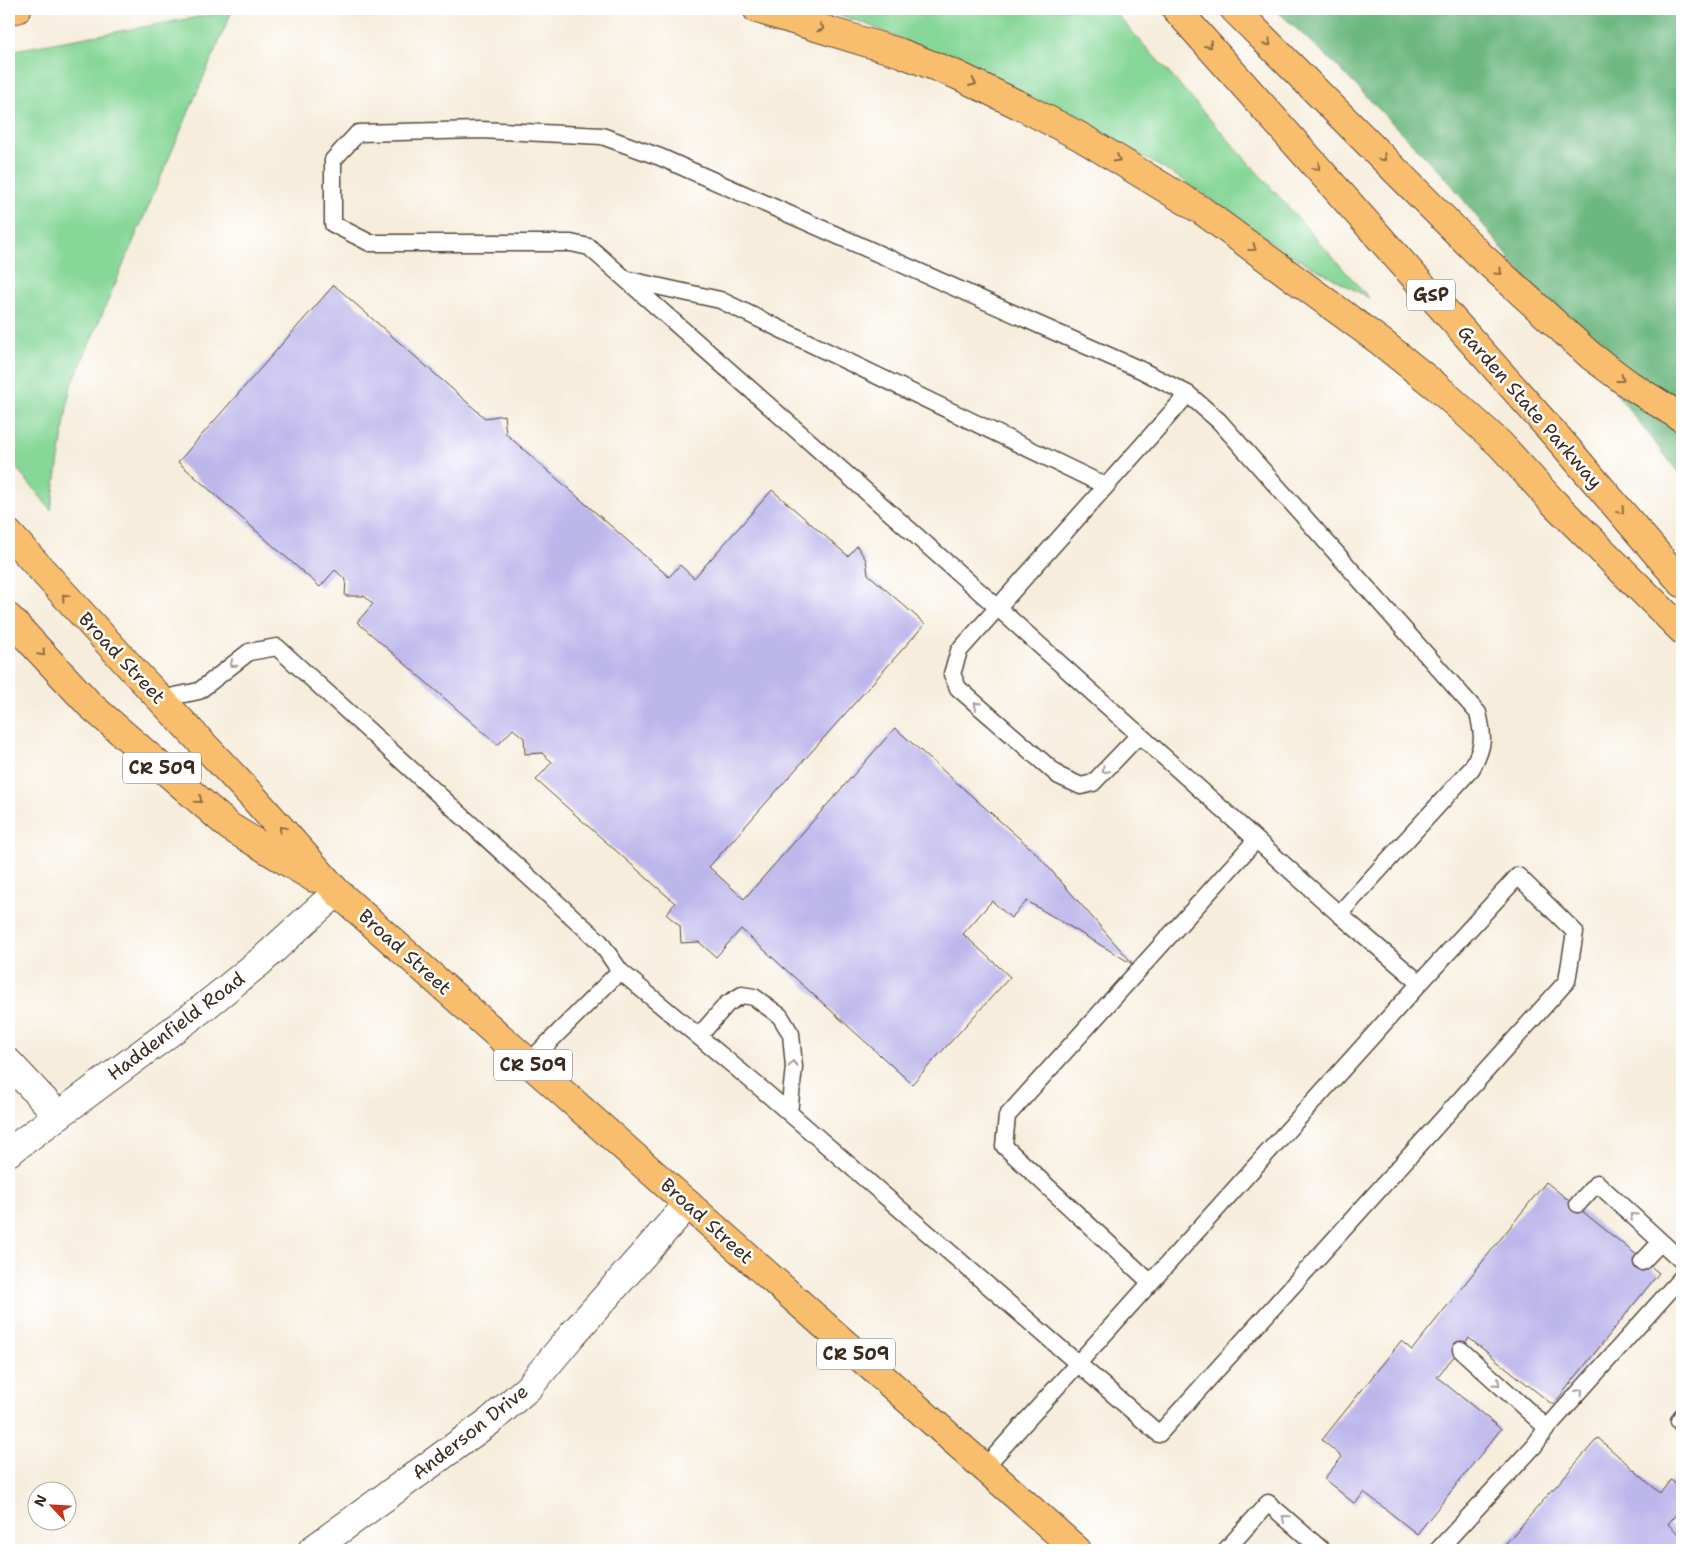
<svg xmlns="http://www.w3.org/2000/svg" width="1691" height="1559" viewBox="0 0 1691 1559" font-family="'Shantell Sans',sans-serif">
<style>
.green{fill:#87d798;stroke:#61805b}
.forest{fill:#6db880;stroke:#54714f}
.building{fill:#bdb6eb}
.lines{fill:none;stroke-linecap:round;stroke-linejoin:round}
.service-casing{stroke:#57473a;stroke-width:19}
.minor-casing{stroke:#57473a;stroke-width:30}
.primary-casing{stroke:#57473a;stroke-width:30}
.motorway-casing{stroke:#57473a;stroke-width:30}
.service{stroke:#fff;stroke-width:16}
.minor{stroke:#fff;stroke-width:28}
.primary{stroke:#f9be6d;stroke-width:28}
.motorway{stroke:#f9be6d;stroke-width:28}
.oneway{stroke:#906d42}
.oneway2{stroke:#a79f9a}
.labels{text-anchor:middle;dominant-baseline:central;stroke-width:5;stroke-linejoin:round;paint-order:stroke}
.shield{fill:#fff;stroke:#766a62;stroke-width:1}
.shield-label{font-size:18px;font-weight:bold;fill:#3b2a1e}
.street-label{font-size:19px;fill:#3b2a1e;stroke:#fff}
</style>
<rect width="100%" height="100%" fill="#fff"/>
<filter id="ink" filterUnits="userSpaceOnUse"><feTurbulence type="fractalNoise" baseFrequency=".02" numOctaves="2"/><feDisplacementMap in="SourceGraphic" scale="10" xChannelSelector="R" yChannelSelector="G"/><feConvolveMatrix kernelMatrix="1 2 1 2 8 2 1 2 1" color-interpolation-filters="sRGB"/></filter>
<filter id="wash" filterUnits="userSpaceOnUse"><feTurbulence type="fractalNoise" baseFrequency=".0096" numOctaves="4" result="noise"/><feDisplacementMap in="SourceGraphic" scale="20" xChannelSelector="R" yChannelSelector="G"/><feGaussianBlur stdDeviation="1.12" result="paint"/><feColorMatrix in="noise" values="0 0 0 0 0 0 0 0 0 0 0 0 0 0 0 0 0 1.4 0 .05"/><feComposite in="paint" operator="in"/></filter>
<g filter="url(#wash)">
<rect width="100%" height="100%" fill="#f6eddc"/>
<path class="green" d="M 818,9 L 1112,9 L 1369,298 L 1282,250 L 1188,183 L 1082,121 L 988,77 L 864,23 Z
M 232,11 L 70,389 L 51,510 L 9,459 L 9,51 Z"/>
<path class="forest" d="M 1275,9 L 1682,9 L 1682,477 L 1451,184 L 1336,65 Z"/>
<g id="blocks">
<path class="building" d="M 334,285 L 485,418 L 504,415 L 506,434 L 669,577 L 680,565 L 694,578 L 772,490 L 848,556 L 857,546 L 866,560 L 868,574 L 925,624 L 709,867 L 744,899 L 895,728 L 1035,852 L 1134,965 L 1027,901 L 1011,918 L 992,901 L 963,934 L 1010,977 L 912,1084 L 741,929 L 716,957 L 699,942 L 681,943 L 680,926 L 666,914 L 675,903 L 536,780 L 552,762 L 542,753 L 525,754 L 524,738 L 513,729 L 498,745 L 357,622 L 373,604 L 364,596 L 345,596 L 346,580 L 335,570 L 320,587 L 178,462 Z
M 1546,1182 L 1659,1273 L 1553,1405 L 1469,1338 L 1437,1377 L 1501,1429 L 1417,1534 L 1364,1492 L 1355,1504 L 1324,1479 L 1342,1457 L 1322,1440 L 1401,1341 L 1412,1350 Z
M 1598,1438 L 1660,1493 L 1671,1480 L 1682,1490 L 1682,1507 L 1668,1524 L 1682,1537 L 1682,1540 L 1674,1550 L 1500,1550 Z"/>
</g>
</g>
<g filter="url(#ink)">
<use href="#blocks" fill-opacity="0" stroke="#57473a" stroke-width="1"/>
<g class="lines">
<g class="service-casing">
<path id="service" d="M 629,280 L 720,300 L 1106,486
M 160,699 L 199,691 L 249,652 L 277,647 L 600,942 L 620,971 L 529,1062
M 1139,735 L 1093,783 L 1081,786 L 1059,776 L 958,688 L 952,674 L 959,651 L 1188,394
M 620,971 L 764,1091 L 1159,1434 L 1567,981 L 1575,932 L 1518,876 L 1420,983
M 699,1036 L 727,1004 L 742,995 L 754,997 L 780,1016 L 791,1034 L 794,1067 L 789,1113
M 1578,1204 L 1597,1183 L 1682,1261
M 1642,1262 L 1661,1242
M 1150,1282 L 1004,1146 L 1007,1116 L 1256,840
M 1461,1350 L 1547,1428
M 1682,1416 L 1679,1421 L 1682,1424
M 984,1468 L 1420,983 L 1339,914 L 997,607 L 589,247 L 571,243 L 370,243 L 333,224 L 333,160 L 358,133 L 480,130 L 602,136 L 660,157 L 1141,370 L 1188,394 L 1219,421 L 1478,713 C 1484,737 1484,746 1472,768 L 1339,914
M 1226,1550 L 1268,1503 L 1322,1550
M 1438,1550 L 1534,1446 L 1547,1428 L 1682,1277"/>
</g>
<g class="minor-casing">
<path id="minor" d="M 9,1063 L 58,1115
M 9,1152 L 203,1008 L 261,961 L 337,892
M 312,1550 L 490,1421 L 528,1388 L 572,1335 L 688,1204"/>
</g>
<g class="primary-casing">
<path id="primary" d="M 9,534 L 134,671 L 253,797 L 337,892 L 1077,1550
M 9,618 L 90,705 L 230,827 L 314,878"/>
</g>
<g class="motorway-casing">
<path id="motorway" d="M 9,9 L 17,9
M 757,9 L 901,53 L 957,75 L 1023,107 L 1081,137 L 1201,210 L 1381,342 L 1437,387 L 1500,444 L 1553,502 L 1682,630
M 1176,9 L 1558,438 L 1682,583
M 1234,9 L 1480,255 L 1591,356 L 1630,385 L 1682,418"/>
</g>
<use href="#service" class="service"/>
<use href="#minor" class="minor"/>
<use href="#primary" class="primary"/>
<use href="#motorway" class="motorway"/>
</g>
<defs><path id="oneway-chevron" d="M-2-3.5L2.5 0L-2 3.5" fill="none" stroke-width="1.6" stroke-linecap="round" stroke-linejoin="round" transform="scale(1.25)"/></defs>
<g class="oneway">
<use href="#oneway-chevron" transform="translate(821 28) rotate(17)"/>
<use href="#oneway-chevron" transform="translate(1268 43) rotate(45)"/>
<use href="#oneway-chevron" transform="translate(1209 45) rotate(48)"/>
<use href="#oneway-chevron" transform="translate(973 83) rotate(25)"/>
<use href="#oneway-chevron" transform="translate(1383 158) rotate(45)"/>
<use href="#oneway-chevron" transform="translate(1117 159) rotate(31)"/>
<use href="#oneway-chevron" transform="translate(1317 167) rotate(48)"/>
<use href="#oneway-chevron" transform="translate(1253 248) rotate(36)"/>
<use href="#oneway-chevron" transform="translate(1499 272) rotate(42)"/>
<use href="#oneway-chevron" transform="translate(1621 379) rotate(37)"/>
<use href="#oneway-chevron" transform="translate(1621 511) rotate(50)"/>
<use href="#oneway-chevron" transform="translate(65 597) rotate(-133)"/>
<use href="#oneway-chevron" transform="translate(42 653) rotate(47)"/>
<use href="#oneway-chevron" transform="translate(199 800) rotate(41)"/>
<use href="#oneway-chevron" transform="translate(282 829) rotate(-132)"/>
</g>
<g class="oneway2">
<use href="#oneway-chevron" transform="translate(233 664) rotate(141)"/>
<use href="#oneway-chevron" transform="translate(977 705) rotate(-139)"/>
<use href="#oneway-chevron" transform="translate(1105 770) rotate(134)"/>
<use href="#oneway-chevron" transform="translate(793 1064) rotate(-91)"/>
<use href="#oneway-chevron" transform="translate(1633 1216) rotate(-138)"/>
<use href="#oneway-chevron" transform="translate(1497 1383) rotate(42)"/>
<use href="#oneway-chevron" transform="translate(1580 1392) rotate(-48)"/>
<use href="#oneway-chevron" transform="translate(1285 1518) rotate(-139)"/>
</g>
</g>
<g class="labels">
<g class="shield">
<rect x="1407" y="279.5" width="48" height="31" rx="4"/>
<rect x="123" y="752.5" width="78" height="31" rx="4"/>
<rect x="494" y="1049.5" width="78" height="31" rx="4"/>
<rect x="817" y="1338.5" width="78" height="31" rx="4"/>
</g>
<g class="shield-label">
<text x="1431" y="295">GSP</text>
<text x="162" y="768">CR 509</text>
<text x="533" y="1065">CR 509</text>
<text x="856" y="1354">CR 509</text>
</g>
<g class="street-label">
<text transform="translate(1530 407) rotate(49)">Garden State Parkway</text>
<text transform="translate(122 658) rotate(47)">Broad Street</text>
<text transform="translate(405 952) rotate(42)">Broad Street</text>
<text transform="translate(176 1026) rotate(-37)">Haddenfield Road</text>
<text transform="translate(707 1221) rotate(42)">Broad Street</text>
<text transform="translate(470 1432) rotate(-38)">Anderson Drive</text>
</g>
</g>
<rect width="1691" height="1559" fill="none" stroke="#fff" stroke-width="30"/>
<g transform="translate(52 1506) rotate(295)"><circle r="24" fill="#ffffff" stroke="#b1aaa5"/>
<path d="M0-4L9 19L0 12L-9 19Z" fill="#c8321e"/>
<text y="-8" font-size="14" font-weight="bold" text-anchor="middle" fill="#3b2a1e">N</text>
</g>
</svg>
